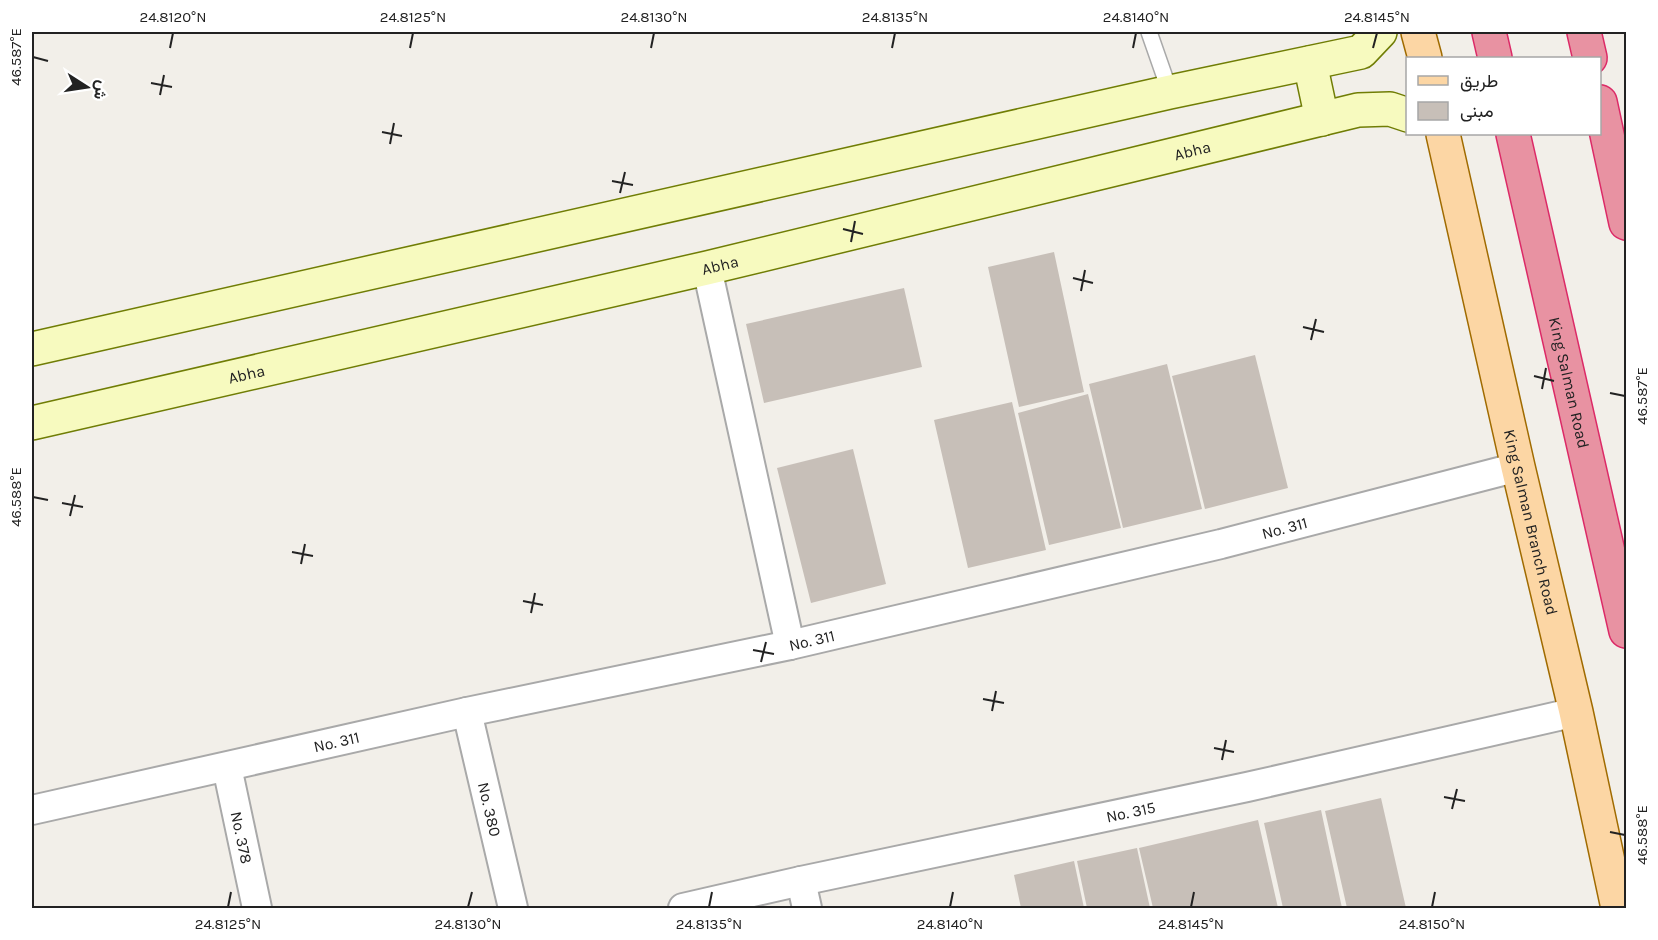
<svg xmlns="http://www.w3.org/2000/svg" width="1658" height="940" viewBox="0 0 1658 940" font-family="Karla,Vazirmatn,sans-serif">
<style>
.building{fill:#c7bfb8}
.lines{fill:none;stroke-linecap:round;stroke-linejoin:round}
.lane-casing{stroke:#a9a9a9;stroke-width:18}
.street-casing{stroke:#a9a9a9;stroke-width:32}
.secondary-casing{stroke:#707d05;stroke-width:36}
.primary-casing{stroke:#a06b00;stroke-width:36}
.highway-casing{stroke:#dc2a67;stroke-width:36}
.lane{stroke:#fff;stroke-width:15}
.street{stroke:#fff;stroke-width:28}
.secondary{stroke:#f7fabf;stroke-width:33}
.primary{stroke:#fcd6a4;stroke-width:33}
.highway{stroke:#e892a2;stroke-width:33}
.ticks{fill:none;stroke:#222;stroke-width:2}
.labels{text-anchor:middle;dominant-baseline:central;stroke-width:4.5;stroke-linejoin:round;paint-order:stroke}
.street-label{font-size:16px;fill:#222;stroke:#fff}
.neatline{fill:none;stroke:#222;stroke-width:2}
.ticks-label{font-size:15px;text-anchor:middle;fill:#222}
</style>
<rect width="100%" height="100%" fill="#f2efe9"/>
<path class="building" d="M 1054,252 L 1084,392 L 1019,407 L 988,267 Z
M 904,288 L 922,367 L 764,403 L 746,324 Z
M 1255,355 L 1288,488 L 1205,509 L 1172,376 Z
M 1167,364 L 1202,509 L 1123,528 L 1089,384 Z
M 1088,394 L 1121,528 L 1049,545 L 1018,413 Z
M 1012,402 L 1046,550 L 968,568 L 934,420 Z
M 853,449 L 886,584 L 811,603 L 777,468 Z
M 1381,798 L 1406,908 L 1347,908 L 1325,811 Z
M 1321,810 L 1342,908 L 1283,908 L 1264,823 Z
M 1258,820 L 1278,908 L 1153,908 L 1139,848 Z
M 1137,848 L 1150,908 L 1087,908 L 1077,861 Z
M 1074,861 L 1084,908 L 1021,908 L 1014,875 Z"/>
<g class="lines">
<g class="lane-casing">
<path id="lane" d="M 1149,32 L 1170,92"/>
</g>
<g class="street-casing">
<g id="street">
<path d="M 707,268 L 790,645"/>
<path id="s1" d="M 467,712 L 513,908"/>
<path id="s2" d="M 227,767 L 257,908"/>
<path id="s3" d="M 32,810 L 467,712 L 790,645 L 1221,544 L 1518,467"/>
<path d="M 801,881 L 807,908"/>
<path id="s4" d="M 683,908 L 801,881 L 1247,787 L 1576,712"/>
</g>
</g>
<g class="secondary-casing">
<g id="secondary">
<path d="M 1310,63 L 1322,119"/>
<path d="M 32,349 L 1170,92 L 1361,52 L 1380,32"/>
<path id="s5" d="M 32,423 L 707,268 L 1358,110 L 1390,109 L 1408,115"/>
</g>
</g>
<g class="primary-casing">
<g id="primary">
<path d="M 1418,32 L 1425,58"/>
<path id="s6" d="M 1443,134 L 1518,467 L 1576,712 L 1618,908"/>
</g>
</g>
<g class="highway-casing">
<g id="highway">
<path d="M 1489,32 L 1495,58"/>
<path d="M 1584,32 L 1590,58"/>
<path d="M 1600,102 L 1626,223"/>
<path id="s7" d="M 1513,134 L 1626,631"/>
</g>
</g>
<use href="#lane" class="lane"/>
<use href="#street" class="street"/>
<use href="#secondary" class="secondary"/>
<use href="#primary" class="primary"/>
<use href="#highway" class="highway"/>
</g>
<path class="ticks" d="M 170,48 L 173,33M 410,48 L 413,33M 651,48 L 654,33M 892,48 L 895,33M 1133,48 L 1136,33M 1373,48 L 1377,33M 33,57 L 48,61M 151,83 L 172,87M 160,95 L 164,75M 382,132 L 402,136M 390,144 L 394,123M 612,181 L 633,185M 620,193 L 625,172M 843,229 L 863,234M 851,242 L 855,221M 1073,278 L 1093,283M 1081,291 L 1085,270M 1303,327 L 1324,332M 1311,340 L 1316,319M 1534,376 L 1554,381M 1542,389 L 1546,368M 1610,393 L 1625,396M 33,497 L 48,500M 62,503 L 83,507M 70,516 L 75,495M 292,552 L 313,556M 301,564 L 305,544M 523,601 L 543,605M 531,613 L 535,593M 753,650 L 774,654M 761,662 L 766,642M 983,699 L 1004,703M 992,711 L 996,691M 1214,748 L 1234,752M 1222,760 L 1226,740M 1444,797 L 1465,801M 1452,809 L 1457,789M 1610,832 L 1625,835M 228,907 L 231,892M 468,907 L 472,892M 709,907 L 712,892M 950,907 L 953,892M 1191,907 L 1194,892M 1432,907 L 1435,892"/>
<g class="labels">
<g class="street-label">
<text stroke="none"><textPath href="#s5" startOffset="1192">Abha</textPath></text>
<text stroke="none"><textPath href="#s5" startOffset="706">Abha</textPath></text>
<text stroke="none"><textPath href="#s5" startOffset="220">Abha</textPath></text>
<text stroke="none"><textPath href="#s7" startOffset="255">King Salman Road</textPath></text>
<text stroke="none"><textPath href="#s6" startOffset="398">King Salman Branch Road</textPath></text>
<text stroke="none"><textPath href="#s3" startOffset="1284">No. 311</textPath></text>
<text stroke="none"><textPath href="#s3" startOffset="798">No. 311</textPath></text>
<text stroke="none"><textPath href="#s3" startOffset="312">No. 311</textPath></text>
<text stroke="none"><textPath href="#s1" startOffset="100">No. 380</textPath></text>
<text stroke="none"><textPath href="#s4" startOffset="458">No. 315</textPath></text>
<text stroke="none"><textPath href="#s2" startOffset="72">No. 378</textPath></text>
</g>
</g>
<rect width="1658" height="940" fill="none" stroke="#ffffff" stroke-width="66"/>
<rect x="1406" y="57" width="195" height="78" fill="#ffffff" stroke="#a7a7a7" stroke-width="1.5"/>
<rect x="1418" y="76" width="30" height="9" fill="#fcd6a4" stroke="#a7a7a7" stroke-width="1.5"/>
<text x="1460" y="87" font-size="18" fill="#222222">طريق</text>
<rect x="1418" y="102" width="30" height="18" fill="#c7bfb8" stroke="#a7a7a7" stroke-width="1.5"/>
<text x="1460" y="117" font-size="18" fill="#222222">مبنى</text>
<g transform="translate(87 87) rotate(102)" stroke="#ffffff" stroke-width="4.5" paint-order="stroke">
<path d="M0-4.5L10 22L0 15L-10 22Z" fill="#222222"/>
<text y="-9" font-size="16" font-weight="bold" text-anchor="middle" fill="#222222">ش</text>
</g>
<rect x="33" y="33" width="1592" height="874" class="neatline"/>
<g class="ticks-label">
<text x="173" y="22">24.8120°N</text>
<text x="413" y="22">24.8125°N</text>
<text x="654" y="22">24.8130°N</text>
<text x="895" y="22">24.8135°N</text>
<text x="1136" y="22">24.8140°N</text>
<text x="1377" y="22">24.8145°N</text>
<text transform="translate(16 57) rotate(-90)" y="5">46.587°E</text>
<text transform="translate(1642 396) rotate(-90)" y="5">46.587°E</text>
<text transform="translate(16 497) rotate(-90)" y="5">46.588°E</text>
<text transform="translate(1642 835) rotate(-90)" y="5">46.588°E</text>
<text x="228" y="929">24.8125°N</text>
<text x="468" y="929">24.8130°N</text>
<text x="709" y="929">24.8135°N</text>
<text x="950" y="929">24.8140°N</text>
<text x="1191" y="929">24.8145°N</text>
<text x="1432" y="929">24.8150°N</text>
</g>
</svg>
